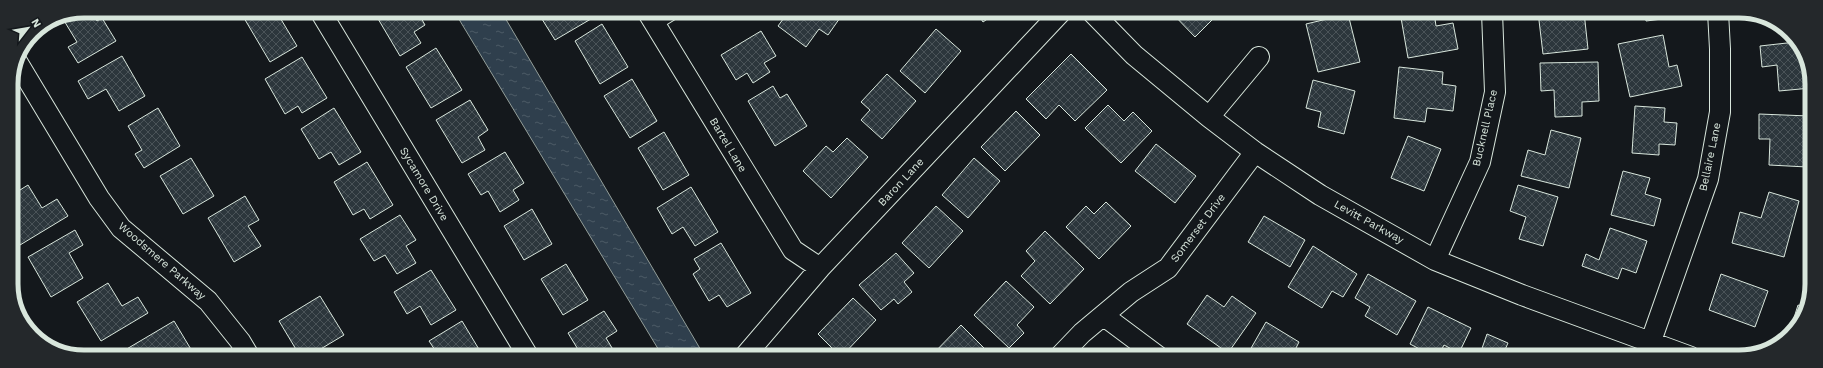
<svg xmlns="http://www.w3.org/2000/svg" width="1823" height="368" viewBox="0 0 1823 368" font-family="'Work Sans',sans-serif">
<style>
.water{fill:url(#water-ripples);stroke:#939e99}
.building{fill:url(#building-cross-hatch);stroke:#d8e6dc}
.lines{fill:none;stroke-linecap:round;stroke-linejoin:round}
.minor-casing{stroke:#d8e6dc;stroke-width:22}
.minor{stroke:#14181c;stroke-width:20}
.labels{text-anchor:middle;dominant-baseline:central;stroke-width:3;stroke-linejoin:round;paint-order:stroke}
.street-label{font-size:11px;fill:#d8e6dc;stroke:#14181c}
.rim{fill:none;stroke:#d8e6dc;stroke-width:5}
</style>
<defs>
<pattern id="water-ripples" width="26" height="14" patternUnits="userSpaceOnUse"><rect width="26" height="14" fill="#2f3f4d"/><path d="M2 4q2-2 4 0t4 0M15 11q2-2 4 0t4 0" fill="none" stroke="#4c5b66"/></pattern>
<pattern id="building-cross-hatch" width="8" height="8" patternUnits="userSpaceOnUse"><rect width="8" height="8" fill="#2c363c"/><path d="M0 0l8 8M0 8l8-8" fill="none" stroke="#4a5358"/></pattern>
</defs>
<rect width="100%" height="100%" fill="#14181c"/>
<path class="water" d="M 454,11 L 501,11 L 705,357 L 663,357 Z"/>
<path class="building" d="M 84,11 L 90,11 L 97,21 L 102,18 L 116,41 L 78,63 L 68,47 L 77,42 L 63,19 L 73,13 Z
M 256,11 L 276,11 L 297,46 L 270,62 L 244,18 Z
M 376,11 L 417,11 L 425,25 L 414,32 L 421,43 L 400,56 L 374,12 Z
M 537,11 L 593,11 L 596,16 L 555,40 Z
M 789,11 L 837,11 L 842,15 L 828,35 L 819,29 L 806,47 L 778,26 Z
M 976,11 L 999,11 L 983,22 Z
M 1170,11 L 1221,11 L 1195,37 Z
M 1400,12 L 1434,12 L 1436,26 L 1453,23 L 1458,49 L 1408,58 Z
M 1538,12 L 1584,12 L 1588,49 L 1543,54 Z
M 1645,12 L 1677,12 L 1678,17 L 1646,21 Z
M 1348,14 L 1360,62 L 1318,72 L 1306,24 Z
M 1760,18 L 1768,21 L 1762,23 Z
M 602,24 L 628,67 L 600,84 L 575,41 Z
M 936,29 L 961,51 L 925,93 L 900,71 Z
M 761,31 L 776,56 L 764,63 L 770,72 L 753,83 L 747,73 L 736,80 L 721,55 Z
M 1663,35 L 1669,67 L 1677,65 L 1682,86 L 1630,97 L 1618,44 Z
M 1796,42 L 1811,70 L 1811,88 L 1779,91 L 1777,65 L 1762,67 L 1760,46 Z
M 436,48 L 462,90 L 431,108 L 406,67 Z
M 1071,54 L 1107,90 L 1075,121 L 1059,105 L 1046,119 L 1026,99 Z
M 122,56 L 145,96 L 119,111 L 106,89 L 88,99 L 78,81 Z
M 302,57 L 327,98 L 302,113 L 298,106 L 285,114 L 265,79 Z
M 1598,62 L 1599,101 L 1582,102 L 1582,116 L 1555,117 L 1554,90 L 1541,91 L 1540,63 Z
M 1399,67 L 1443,72 L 1442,84 L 1456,86 L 1453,111 L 1427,108 L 1425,122 L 1394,118 Z
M 887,74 L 916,101 L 882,139 L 861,120 L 870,110 L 861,102 Z
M 632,79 L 657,121 L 630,138 L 604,96 Z
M 1313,80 L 1355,91 L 1344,134 L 1318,127 L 1321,112 L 1306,108 Z
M 773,86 L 780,98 L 787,94 L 807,126 L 775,146 L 748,101 Z
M 470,100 L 488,130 L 478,137 L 485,150 L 462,163 L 436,120 Z
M 1108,105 L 1124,121 L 1133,112 L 1152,131 L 1121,163 L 1085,128 Z
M 1635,106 L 1665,108 L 1664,122 L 1677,123 L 1675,145 L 1659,144 L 1659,155 L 1632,153 Z
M 158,108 L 180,146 L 144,168 L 135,154 L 142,150 L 128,126 Z
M 334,108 L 361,152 L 339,165 L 331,152 L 319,159 L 301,129 Z
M 1016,111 L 1040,135 L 1005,171 L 981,147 Z
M 1759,114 L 1809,116 L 1807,167 L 1769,165 L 1770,139 L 1759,139 Z
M 1551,130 L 1581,138 L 1569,188 L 1521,176 L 1528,150 L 1545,155 Z
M 664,132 L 689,175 L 663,190 L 638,148 Z
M 1408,136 L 1441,149 L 1424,191 L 1391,178 Z
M 847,138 L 868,157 L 831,198 L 803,171 L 826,146 L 833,152 Z
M 1156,144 L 1196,176 L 1175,203 L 1135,171 Z
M 505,152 L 524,183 L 513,190 L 519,200 L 500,212 L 488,191 L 481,195 L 468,174 Z
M 191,158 L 214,196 L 183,214 L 160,176 Z
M 974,158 L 1000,181 L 968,218 L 942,195 Z
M 12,161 L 18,171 L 12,175 Z
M 367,162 L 393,205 L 370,219 L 364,209 L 353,215 L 334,182 Z
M 1623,171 L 1650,178 L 1645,194 L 1661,199 L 1654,226 L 1611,215 Z
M 28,185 L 42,208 L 57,199 L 68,216 L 20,245 L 13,232 L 12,195 Z
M 1518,185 L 1558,197 L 1543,246 L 1519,239 L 1526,217 L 1510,211 Z
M 691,187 L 718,232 L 695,246 L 683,227 L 672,234 L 657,208 Z
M 1769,192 L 1799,201 L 1784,257 L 1732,243 L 1740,212 L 1761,218 Z
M 245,196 L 259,220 L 248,226 L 261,246 L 234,262 L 208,218 Z
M 1106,202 L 1131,226 L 1099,259 L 1066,227 L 1086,206 L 1094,214 Z
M 936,206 L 963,231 L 929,268 L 902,243 Z
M 532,209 L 552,244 L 524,260 L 504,226 Z
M 400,215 L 416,240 L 406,246 L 416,263 L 397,274 L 385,255 L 374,261 L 360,239 Z
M 1264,216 L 1305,240 L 1290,267 L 1248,242 Z
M 1610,228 L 1647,241 L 1636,273 L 1622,268 L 1618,279 L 1582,266 L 1586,254 L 1599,260 Z
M 75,230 L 83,245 L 69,253 L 83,278 L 51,297 L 28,257 Z
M 1045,231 L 1084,269 L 1050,304 L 1021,276 L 1035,261 L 1026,251 Z
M 721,243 L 751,293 L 727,307 L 719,295 L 709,301 L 693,274 L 700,269 L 694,259 Z
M 1313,246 L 1357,274 L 1343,297 L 1332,291 L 1322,308 L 1288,287 Z
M 896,253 L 914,273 L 904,282 L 912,292 L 898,304 L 894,299 L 881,310 L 859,285 Z
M 566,264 L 588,300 L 563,315 L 541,279 Z
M 431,270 L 456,310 L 431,325 L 420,306 L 407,314 L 394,292 Z
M 1368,274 L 1416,301 L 1397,335 L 1365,316 L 1370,307 L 1355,298 Z
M 1721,274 L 1768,291 L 1755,327 L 1709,310 Z
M 1006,281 L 1034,307 L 1017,325 L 1024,333 L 1009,348 L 974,315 Z
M 108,283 L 122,306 L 138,297 L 148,313 L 101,341 L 77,302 Z
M 1207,295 L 1224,307 L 1232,296 L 1256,313 L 1228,353 L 1187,324 Z
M 320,296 L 344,335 L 309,356 L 300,356 L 279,321 Z
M 853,298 L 876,320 L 841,357 L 818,334 Z
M 1798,305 L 1804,307 L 1788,337 Z
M 1428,307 L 1471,328 L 1459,353 L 1444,345 L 1438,357 L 1435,357 L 1410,344 Z
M 604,311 L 617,331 L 606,338 L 617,356 L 582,356 L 568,333 Z
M 174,321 L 192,351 L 184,356 L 129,356 L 125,350 Z
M 462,321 L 483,356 L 439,356 L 429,341 Z
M 1266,322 L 1299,342 L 1294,352 L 1302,357 L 1246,357 Z
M 961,325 L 993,357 L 930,357 Z
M 1487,334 L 1508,343 L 1504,352 L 1517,357 L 1479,357 Z
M 805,348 L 814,357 L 798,357 Z
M 355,350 L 359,356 L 344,356 Z"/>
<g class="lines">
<g class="minor-casing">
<path id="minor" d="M 320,11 L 528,356
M 647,11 L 793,250 L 820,268
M 1091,11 L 1134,55 L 1209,117 L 1255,152 L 1320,195 L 1435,260 L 1522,295 L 1691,357
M 653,21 L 669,11
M 16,60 L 99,198 L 121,228 L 208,301 L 240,341 L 249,356
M 1209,117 L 1259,57
M 1435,260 L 1480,162 L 1495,92 L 1492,12
M 1104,316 L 1159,357
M 1651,341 L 1708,179 L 1720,112 L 1720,49 L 1718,12
M 744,357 L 820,268 L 1062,11
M 1059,357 L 1082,333 L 1131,292 L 1168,268 L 1255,152"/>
</g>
<use href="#minor" class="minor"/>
</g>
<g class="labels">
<g class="street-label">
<text transform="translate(1485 128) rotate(-77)">Bucknell Place</text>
<text transform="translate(728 145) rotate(59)">Bartel Lane</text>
<text transform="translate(1710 157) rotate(-78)">Bellaire Lane</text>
<text transform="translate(901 182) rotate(-47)">Baron Lane</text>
<text transform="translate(424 184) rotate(59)">Sycamore Drive</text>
<text transform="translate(1369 222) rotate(29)">Levitt Parkway</text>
<text transform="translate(1198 228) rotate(-53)">Somerset Drive</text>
<text transform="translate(162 261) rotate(41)">Woodsmere Parkway</text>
</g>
</g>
<path d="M0 0H1823V368H0ZM84 18H1739A66 66 0 0 1 1805 84V284A66 66 0 0 1 1739 350H84A66 66 0 0 1 18 284V84A66 66 0 0 1 84 18Z" fill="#24282b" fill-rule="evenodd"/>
<path class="rim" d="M84 18H1739A66 66 0 0 1 1805 84V284A66 66 0 0 1 1739 350H84A66 66 0 0 1 18 284V84A66 66 0 0 1 84 18Z"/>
<g transform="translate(28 28) rotate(59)" stroke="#14181c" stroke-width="3" paint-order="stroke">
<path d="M0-3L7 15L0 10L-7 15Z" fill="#d8e6dc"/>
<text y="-6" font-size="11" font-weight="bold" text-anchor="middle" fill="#d8e6dc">N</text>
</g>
</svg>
